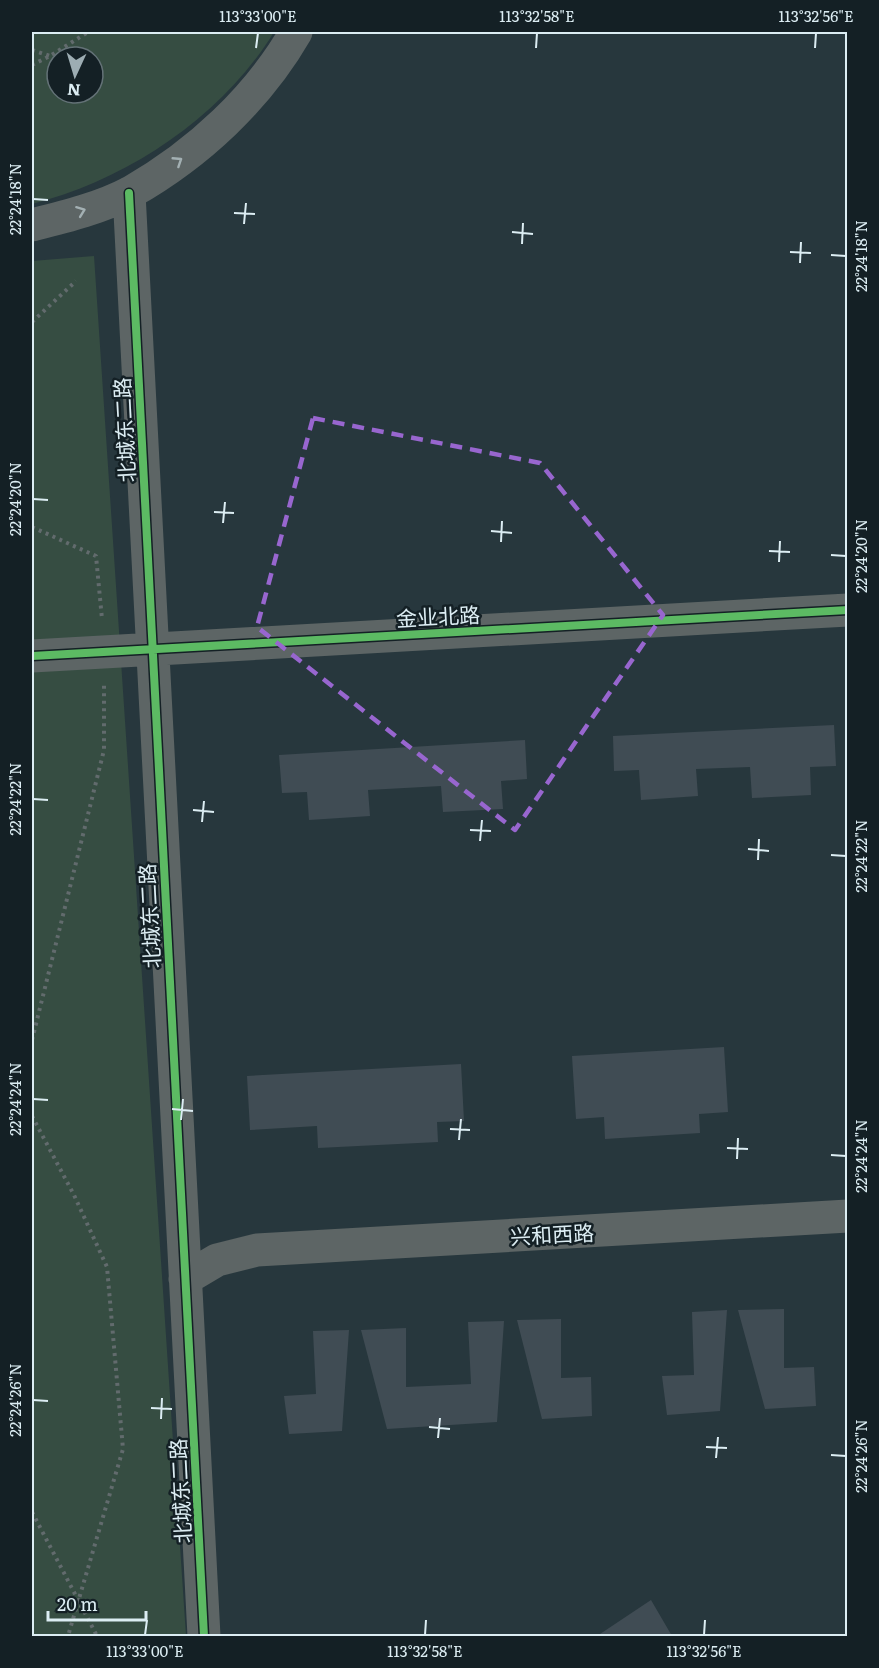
<svg xmlns="http://www.w3.org/2000/svg" width="879" height="1668" viewBox="0 0 879 1668" font-family="Literata,'Noto Sans SC',serif">
<style>
.green{fill:#364d42;fill-rule:evenodd}
.building{fill:#404c54}
.lines{fill:none;stroke-linecap:round;stroke-linejoin:round}
.path{stroke:#626b6d;stroke-width:4;stroke-dasharray:3 4.5;stroke-linecap:butt}
.minor{stroke:#5d6565;stroke-width:33}
.cycleway-casing{stroke:#142025;stroke-width:11}
.cycleway{stroke:#5cba63;stroke-width:8}
.oneway{stroke:#a3b0b3}
.marked{fill:none;stroke:#9866cf;stroke-width:4.5;stroke-dasharray:12 8;stroke-linejoin:round}
.ticks{fill:none;stroke:#dcedf3;stroke-width:2}
.labels{text-anchor:middle;dominant-baseline:central;stroke-width:5;stroke-linejoin:round;paint-order:stroke}
.street-label{font-size:21px;fill:#dcedf3;stroke:#142025}
.neatline{fill:none;stroke:#dcedf3;stroke-width:2}
.ticks-label{font-size:15px;text-anchor:middle;fill:#dcedf3}
</style>
<rect width="100%" height="100%" fill="#27373d"/>
<path class="green" d="M 32,32 L 274,32 C 222,117 127,180 32,204 ZM 57,57 L 93,57 L 93,93 L 57,93 Z
M 94,256 L 186,1636 L 32,1636 L 32,261 Z"/>
<path class="building" d="M 834,725 L 836,766 L 810,767 L 811,795 L 752,798 L 750,767 L 696,769 L 698,796 L 641,800 L 639,770 L 614,771 L 613,736 Z
M 525,740 L 527,779 L 501,781 L 503,809 L 443,812 L 441,786 L 368,790 L 370,816 L 309,820 L 307,792 L 282,793 L 279,755 Z
M 724,1047 L 728,1112 L 699,1114 L 700,1133 L 605,1139 L 604,1117 L 576,1119 L 572,1056 Z
M 461,1064 L 464,1121 L 437,1122 L 438,1142 L 318,1148 L 317,1126 L 250,1130 L 247,1076 Z
M 784,1309 L 784,1368 L 814,1367 L 816,1406 L 765,1409 L 738,1310 Z
M 727,1310 L 720,1411 L 667,1415 L 662,1376 L 694,1375 L 692,1312 Z
M 561,1319 L 561,1378 L 591,1377 L 592,1416 L 542,1419 L 517,1320 Z
M 504,1321 L 497,1422 L 387,1429 L 361,1330 L 406,1328 L 406,1387 L 471,1384 L 468,1322 Z
M 349,1330 L 342,1431 L 289,1434 L 284,1396 L 316,1394 L 313,1331 Z
M 651,1600 L 672,1636 L 597,1636 Z"/>
<g class="lines">
<path class="path" d="M 32,50 L 50,56
M 32,65 L 50,56 L 88,32
M 32,322 L 76,281
M 32,527 L 96,556 L 102,619
M 32,1040 L 104,750 L 104,683
M 32,1116 L 74,1195 L 107,1267 L 123,1449 L 68,1636
M 32,1512 L 97,1636"/>
<path class="minor" d="M 129,193 L 204,1636
M 32,225 C 64,217 101,208 131,192 C 198,154 258,98 296,32
M 32,656 L 848,610
M 185,1279 L 217,1260 L 257,1250 L 848,1216"/>
<g class="cycleway-casing">
<path id="cycleway" d="M 129,193 L 204,1636
M 32,656 L 848,610"/>
</g>
<use href="#cycleway" class="cycleway"/>
</g>
<defs><path id="oneway-chevron" d="M-2-3.5L2.5 0L-2 3.5" fill="none" stroke-width="1.6" stroke-linecap="round" stroke-linejoin="round" transform="scale(1.5)"/></defs>
<g class="oneway">
<use href="#oneway-chevron" transform="translate(178 161) rotate(-33)"/>
<use href="#oneway-chevron" transform="translate(81 211) rotate(-21)"/>
</g>
<path class="marked" d="M 313,418 L 540,463 L 663,615 L 515,830 L 257,627 Z"/>
<path class="ticks" d="M 256,48 L 258,33M 536,48 L 537,33M 815,48 L 816,33M 33,199 L 48,200M 234,213 L 255,214M 244,224 L 246,203M 512,232 L 533,234M 522,244 L 523,223M 790,252 L 811,253M 831,255 L 846,256M 800,263 L 801,242M 33,499 L 48,500M 214,512 L 234,513M 223,523 L 225,502M 491,531 L 512,533M 501,542 L 502,521M 769,551 L 790,552M 831,555 L 846,556M 779,562 L 780,541M 33,799 L 48,800M 193,810 L 214,812M 202,822 L 204,801M 470,830 L 491,831M 480,841 L 482,820M 748,849 L 769,851M 831,855 L 846,856M 758,860 L 759,839M 33,1099 L 48,1100M 172,1109 L 193,1111M 181,1120 L 183,1099M 450,1129 L 470,1130M 459,1140 L 461,1119M 727,1148 L 748,1149M 831,1155 L 846,1156M 737,1159 L 738,1138M 33,1400 L 48,1401M 151,1408 L 172,1409M 161,1419 L 162,1398M 429,1427 L 450,1429M 438,1438 L 440,1418M 706,1447 L 727,1448M 831,1455 L 846,1456M 716,1458 L 718,1437M 145,1635 L 147,1620M 425,1635 L 426,1620M 704,1635 L 705,1620"/>
<g class="labels">
<g class="street-label">
<text transform="translate(123 430) rotate(-93)">北城东二路</text>
<text transform="translate(438 615) rotate(-3)">金业北路</text>
<text transform="translate(148 916) rotate(-93)">北城东二路</text>
<text transform="translate(552 1233) rotate(-3)">兴和西路</text>
<text transform="translate(179 1491) rotate(-93)">北城东二路</text>
</g>
</g>
<rect width="879" height="1668" fill="none" stroke="#142025" stroke-width="66"/>
<g transform="translate(75 75) rotate(184)"><circle r="28" fill="#142025" stroke="#647277" stroke-width="1.5"/>
<path d="M0-4.5L10 22L0 15L-10 22Z" fill="#9dadb3"/>
<text y="-9" font-size="16" font-weight="bold" text-anchor="middle" fill="#dcedf3">N</text>
</g>
<path d="M48 1611v9h98v-9" fill="none" stroke="#dcedf3" stroke-width="3"/>
<text x="57" y="1611" font-size="18" fill="#dcedf3" stroke="#142025" stroke-width="4.5" paint-order="stroke">20 m</text>
<rect x="33" y="33" width="813" height="1602" class="neatline"/>
<g class="ticks-label">
<text x="258" y="22">113°33'00"E</text>
<text x="537" y="22">113°32'58"E</text>
<text x="816" y="22">113°32'56"E</text>
<text transform="translate(16 199) rotate(-90)" y="5">22°24'18"N</text>
<text transform="translate(862 256) rotate(-90)" y="5">22°24'18"N</text>
<text transform="translate(16 499) rotate(-90)" y="5">22°24'20"N</text>
<text transform="translate(862 556) rotate(-90)" y="5">22°24'20"N</text>
<text transform="translate(16 799) rotate(-90)" y="5">22°24'22"N</text>
<text transform="translate(862 856) rotate(-90)" y="5">22°24'22"N</text>
<text transform="translate(16 1099) rotate(-90)" y="5">22°24'24"N</text>
<text transform="translate(862 1156) rotate(-90)" y="5">22°24'24"N</text>
<text transform="translate(16 1400) rotate(-90)" y="5">22°24'26"N</text>
<text transform="translate(862 1456) rotate(-90)" y="5">22°24'26"N</text>
<text x="145" y="1657">113°33'00"E</text>
<text x="425" y="1657">113°32'58"E</text>
<text x="704" y="1657">113°32'56"E</text>
</g>
</svg>
